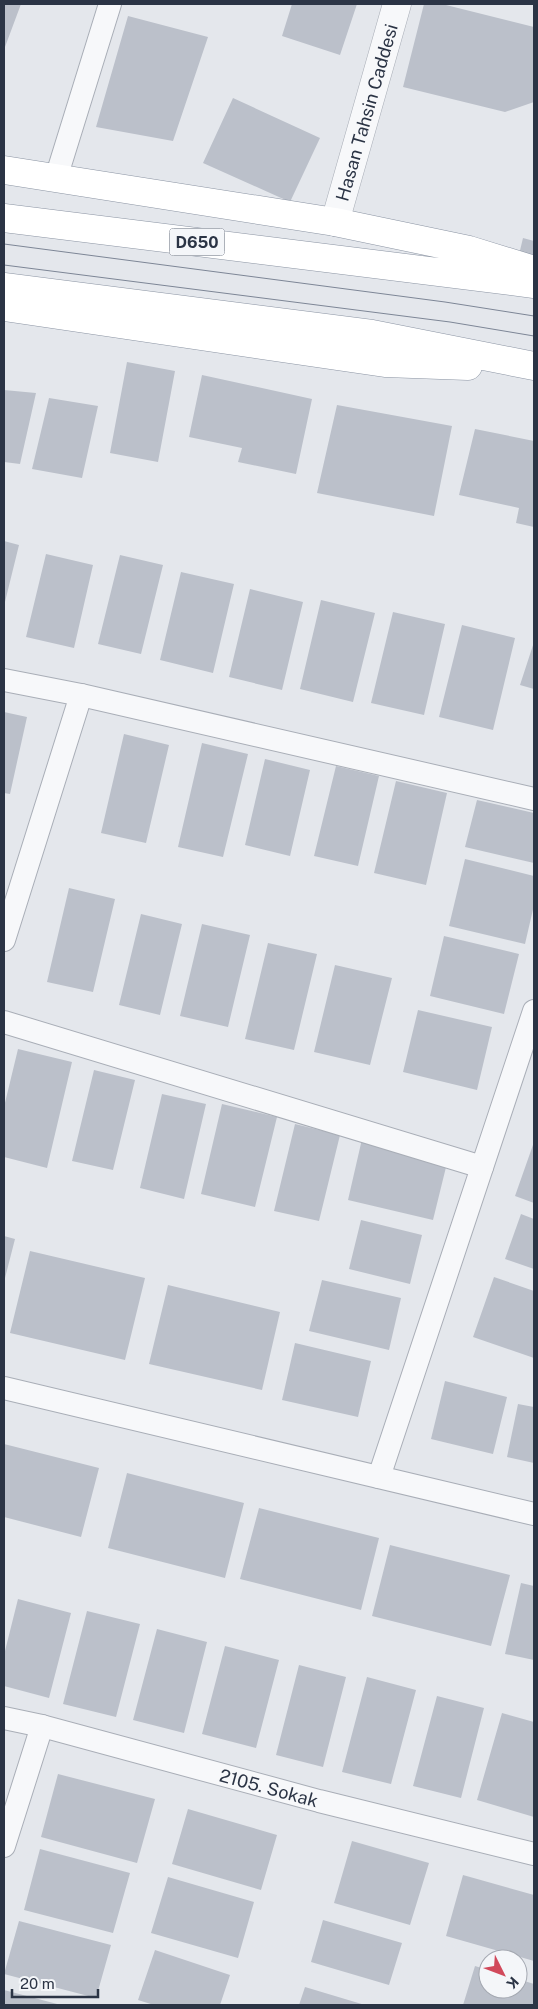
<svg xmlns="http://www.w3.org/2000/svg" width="538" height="2009" viewBox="0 0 538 2009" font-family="'Public Sans',sans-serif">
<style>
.building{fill:#bbc0ca}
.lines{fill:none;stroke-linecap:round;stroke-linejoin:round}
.minor-casing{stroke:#a9aeb7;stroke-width:24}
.tertiary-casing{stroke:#a9aeb7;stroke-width:29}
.trunk-casing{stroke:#8b94a3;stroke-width:29}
.minor{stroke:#f7f8fa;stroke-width:22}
.tertiary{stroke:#f7f8fa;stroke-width:28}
.trunk{stroke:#fff;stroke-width:28}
.tram{stroke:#7d8696;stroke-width:1}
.labels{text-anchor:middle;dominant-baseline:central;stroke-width:5;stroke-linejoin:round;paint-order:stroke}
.shield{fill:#f4f6f9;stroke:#676e7b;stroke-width:1}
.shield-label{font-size:16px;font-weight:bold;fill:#2b3445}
.street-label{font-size:18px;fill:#2b3445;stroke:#f4f6f9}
</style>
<rect width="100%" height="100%" fill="#e4e7ec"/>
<path class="building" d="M 4,4 L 21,4 L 5,47 L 4,47 Z
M 292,4 L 357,4 L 340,55 L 282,36 Z
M 424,4 L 442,4 L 534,27 L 534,102 L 505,112 L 403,87 Z
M 128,16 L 208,37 L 173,141 L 96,127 Z
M 233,98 L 320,138 L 290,202 L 203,163 Z
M 523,238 L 534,241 L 534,266 L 517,263 Z
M 127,362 L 175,371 L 158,462 L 110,453 Z
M 202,375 L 312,399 L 296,474 L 238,462 L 242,448 L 189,437 Z
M 4,390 L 36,393 L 20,464 L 4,462 Z
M 49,398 L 98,406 L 82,478 L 32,469 Z
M 337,405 L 452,426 L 434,516 L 317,493 Z
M 475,429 L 534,441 L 534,527 L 516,523 L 519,508 L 459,495 Z
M 4,541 L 19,545 L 4,606 Z
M 46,554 L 93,565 L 74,648 L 26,637 Z
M 120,555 L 163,565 L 141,654 L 98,644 Z
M 181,572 L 234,584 L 213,673 L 160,660 Z
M 250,589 L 303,602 L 282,690 L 229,677 Z
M 321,600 L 375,613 L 353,702 L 300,689 Z
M 393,612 L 445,624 L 424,715 L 371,703 Z
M 462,625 L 515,638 L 493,730 L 439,717 Z
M 534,642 L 534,689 L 520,685 Z
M 4,712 L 27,717 L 10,794 L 4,793 Z
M 124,734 L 169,745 L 146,843 L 101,833 Z
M 202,743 L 248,754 L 223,857 L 178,847 Z
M 265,759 L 310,770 L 290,856 L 245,845 Z
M 336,766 L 379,776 L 358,866 L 314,856 Z
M 396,781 L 447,793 L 426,885 L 374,873 Z
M 477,800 L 534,813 L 534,863 L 465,847 Z
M 465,859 L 534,876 L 534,905 L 525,944 L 449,926 Z
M 69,888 L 115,899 L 93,992 L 47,982 Z
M 141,914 L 182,924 L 160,1015 L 119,1005 Z
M 202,924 L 250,935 L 228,1027 L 180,1016 Z
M 444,936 L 519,954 L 504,1014 L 430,996 Z
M 268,943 L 317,954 L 294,1050 L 245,1039 Z
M 335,965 L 392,978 L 370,1065 L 314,1052 Z
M 418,1010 L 492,1027 L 477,1090 L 403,1072 Z
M 18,1049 L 72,1062 L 47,1168 L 4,1157 L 4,1107 Z
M 94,1070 L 135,1080 L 113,1170 L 72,1161 Z
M 162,1094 L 206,1104 L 184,1199 L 140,1188 Z
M 222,1104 L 277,1117 L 255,1207 L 201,1194 Z
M 295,1124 L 340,1135 L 319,1221 L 274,1211 Z
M 362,1139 L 448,1159 L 433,1220 L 348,1200 Z
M 534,1142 L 534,1203 L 515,1196 Z
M 521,1214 L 534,1219 L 534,1269 L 505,1259 Z
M 361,1220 L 422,1235 L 410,1284 L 349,1269 Z
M 4,1236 L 15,1239 L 4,1282 Z
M 30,1251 L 145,1278 L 125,1360 L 10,1333 Z
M 494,1277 L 534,1291 L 534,1358 L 473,1337 Z
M 322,1280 L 401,1298 L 389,1350 L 309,1331 Z
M 168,1285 L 280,1312 L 262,1390 L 149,1364 Z
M 295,1343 L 371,1361 L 358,1417 L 282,1400 Z
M 445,1381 L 507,1397 L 493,1454 L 431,1439 Z
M 518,1404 L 534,1407 L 534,1463 L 507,1457 Z
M 4,1444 L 99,1468 L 81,1537 L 4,1517 Z
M 127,1473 L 244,1503 L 225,1578 L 108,1548 Z
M 259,1508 L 379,1538 L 361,1610 L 240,1579 Z
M 390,1545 L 510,1575 L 491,1646 L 372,1616 Z
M 521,1583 L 534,1586 L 534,1660 L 505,1654 Z
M 18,1599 L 71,1613 L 49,1698 L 4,1686 L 4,1655 Z
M 87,1611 L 140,1624 L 116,1717 L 63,1704 Z
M 157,1629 L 207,1642 L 184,1733 L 133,1720 Z
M 225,1646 L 279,1660 L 256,1748 L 202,1734 Z
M 299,1665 L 346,1677 L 323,1767 L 276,1755 Z
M 367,1677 L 416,1690 L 391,1784 L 342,1772 Z
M 437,1696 L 484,1708 L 461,1798 L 413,1786 Z
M 502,1713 L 534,1722 L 534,1817 L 477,1800 Z
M 58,1774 L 155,1799 L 137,1863 L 41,1837 Z
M 188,1809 L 277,1835 L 261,1890 L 172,1864 Z
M 352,1841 L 429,1863 L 410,1925 L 334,1903 Z
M 40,1849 L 130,1873 L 113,1933 L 24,1910 Z
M 463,1875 L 534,1895 L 534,1961 L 446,1936 Z
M 168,1877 L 254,1902 L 238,1958 L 151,1933 Z
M 323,1920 L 402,1943 L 389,1985 L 311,1962 Z
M 19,1921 L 111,1945 L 96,1998 L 4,1974 Z
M 155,1950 L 230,1975 L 220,2005 L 154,2005 L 138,2000 Z
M 475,1966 L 488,1970 L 488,1989 L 518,1989 L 518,1979 L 534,1984 L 534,2005 L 463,2005 Z
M 305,1987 L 365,2005 L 299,2005 Z
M 4,1990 L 61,2005 L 4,2005 Z"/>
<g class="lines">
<g class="minor-casing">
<g id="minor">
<path d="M 56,178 L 110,4"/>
<path d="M 4,680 L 81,695 L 534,799"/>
<path d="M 4,940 L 81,695"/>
<path d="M 4,1022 L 482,1167"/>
<path d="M 4,1388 L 534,1514"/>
<path d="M 379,1477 L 534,1011"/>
<path id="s1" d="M 4,1718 L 42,1726 L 319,1801 L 534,1854"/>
<path d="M 4,1846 L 42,1726"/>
</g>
</g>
<g class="tertiary-casing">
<g id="tertiary">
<path id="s2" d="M 335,222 L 397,4"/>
</g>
</g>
<g class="trunk-casing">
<path id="trunk" d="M 4,170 L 335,222 L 469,250 L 534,270
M 4,218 L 534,284
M 4,287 L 372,334 L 534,366
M 4,307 L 385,363 L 468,366"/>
</g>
<use href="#minor" class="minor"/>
<use href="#tertiary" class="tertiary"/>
<use href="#trunk" class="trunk"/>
<path class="tram" d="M 4,244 L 445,302 L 534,316
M 4,265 L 450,322 L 534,336"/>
</g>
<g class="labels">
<rect class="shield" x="169.5" y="228.5" width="55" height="27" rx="4"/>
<g class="shield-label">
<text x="197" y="242">D650</text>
</g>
<g class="street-label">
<text stroke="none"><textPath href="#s2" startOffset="114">Hasan Tahsin Caddesi</textPath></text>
<text stroke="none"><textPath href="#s1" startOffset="274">2105. Sokak</textPath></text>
</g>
</g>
<rect width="538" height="2009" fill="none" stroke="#2b3445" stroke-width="10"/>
<g transform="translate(503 1974) rotate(132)"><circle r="24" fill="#f4f6f9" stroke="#a4a8b1"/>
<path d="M0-4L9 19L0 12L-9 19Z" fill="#d1495b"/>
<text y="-8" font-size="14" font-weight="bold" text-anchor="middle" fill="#2b3445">K</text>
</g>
<path d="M12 1989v8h86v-8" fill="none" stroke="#2b3445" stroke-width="2.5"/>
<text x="20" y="1989" font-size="15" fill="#2b3445" stroke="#f4f6f9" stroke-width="4" paint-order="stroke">20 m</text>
</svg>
